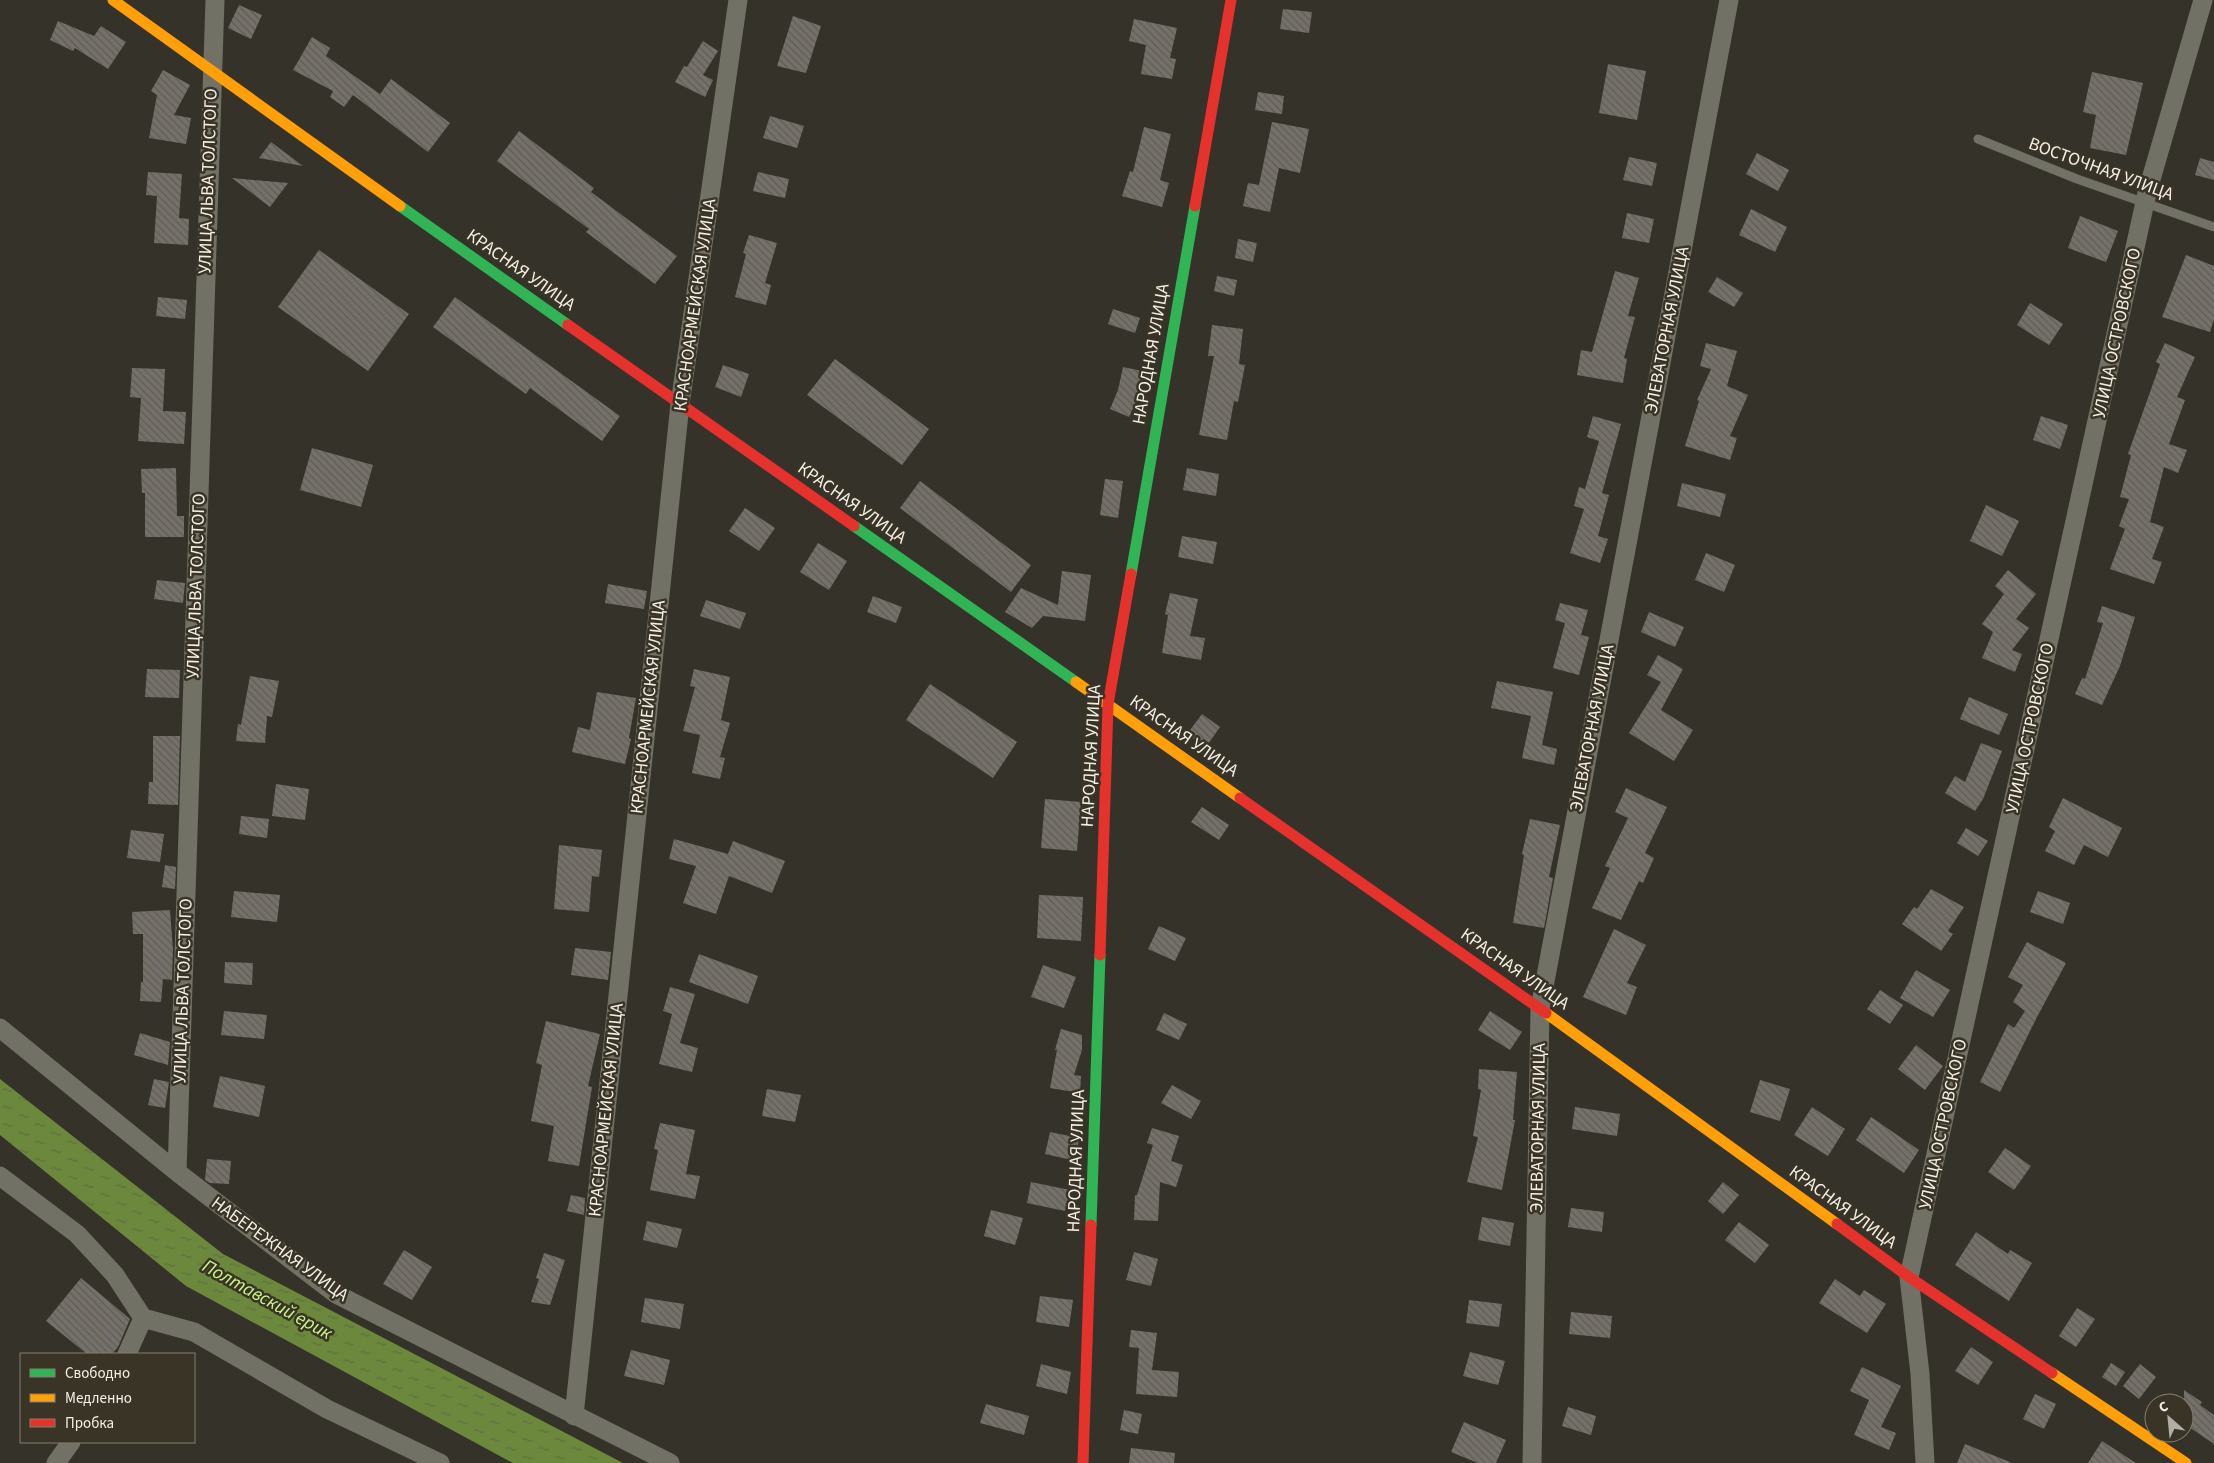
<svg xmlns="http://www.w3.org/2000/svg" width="2214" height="1463" viewBox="0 0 2214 1463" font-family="'Source Sans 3',sans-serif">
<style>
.water{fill:url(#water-ripples)}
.building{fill:url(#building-back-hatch)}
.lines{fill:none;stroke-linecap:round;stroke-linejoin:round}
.lane{stroke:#717165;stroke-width:9}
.street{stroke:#717165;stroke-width:19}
.fast{stroke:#30b455;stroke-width:11}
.slow{stroke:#ff9f0a;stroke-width:11}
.jam{stroke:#e5322d;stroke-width:11}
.labels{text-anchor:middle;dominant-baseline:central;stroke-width:5;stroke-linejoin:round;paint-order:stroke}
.street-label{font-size:18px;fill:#f4f0e8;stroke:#393426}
.water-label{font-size:19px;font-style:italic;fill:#c9f789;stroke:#393426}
</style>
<defs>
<pattern id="water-ripples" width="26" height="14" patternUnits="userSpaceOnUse" patternTransform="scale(1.25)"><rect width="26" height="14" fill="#6c883d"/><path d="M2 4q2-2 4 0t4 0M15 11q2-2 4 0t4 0" fill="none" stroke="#5e6e41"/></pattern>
<pattern id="building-back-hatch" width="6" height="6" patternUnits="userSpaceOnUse" patternTransform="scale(1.25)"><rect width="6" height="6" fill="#75716a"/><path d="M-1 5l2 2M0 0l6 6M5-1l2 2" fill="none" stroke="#5f5c58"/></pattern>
</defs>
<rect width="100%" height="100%" fill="#35322a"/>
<path class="water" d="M 0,1079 L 223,1254 L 623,1463 L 513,1463 L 186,1286 L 0,1135 Z"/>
<path class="building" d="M 239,5 L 262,15 L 251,39 L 228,28 Z
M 1283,9 L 1312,12 L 1309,33 L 1280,29 Z
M 793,16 L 821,26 L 806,73 L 777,66 Z
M 1134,19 L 1177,28 L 1170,58 L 1176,59 L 1172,79 L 1141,74 L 1146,45 L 1129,41 Z
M 58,21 L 94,36 L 101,26 L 126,42 L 108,69 L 75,48 L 73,51 L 50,40 Z
M 312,37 L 330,48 L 326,56 L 380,94 L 391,79 L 450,123 L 428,152 L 353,95 L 344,107 L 330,97 L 333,91 L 293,70 Z
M 703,41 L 718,51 L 703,75 L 713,80 L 705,97 L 675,82 L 684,66 L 687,67 Z
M 1608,64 L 1646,71 L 1637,120 L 1599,113 Z
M 163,70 L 190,85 L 174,115 L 191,118 L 186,144 L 149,138 L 157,95 L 151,91 Z
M 2092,72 L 2143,83 L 2126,155 L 2090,148 L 2096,115 L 2083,112 Z
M 1258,92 L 1284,96 L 1282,114 L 1255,110 Z
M 770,116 L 804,126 L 797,148 L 763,138 Z
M 1272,122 L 1309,129 L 1300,173 L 1279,168 L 1270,212 L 1243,206 L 1248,183 L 1259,185 Z
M 1144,127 L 1171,134 L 1160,180 L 1169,183 L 1162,207 L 1122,196 L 1130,171 L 1133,172 Z
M 519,131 L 594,188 L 591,192 L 677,256 L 655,284 L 586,232 L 589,229 L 497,161 Z
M 271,142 L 303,166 L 259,158 Z
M 1757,153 L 1789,170 L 1778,191 L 1746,174 Z
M 1629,157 L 1657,163 L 1652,186 L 1623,180 Z
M 2200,158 L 2214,162 L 2214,180 L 2195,175 Z
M 148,172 L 182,174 L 179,218 L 189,219 L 188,245 L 154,243 L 157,196 L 146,195 Z
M 758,172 L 789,179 L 785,198 L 753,191 Z
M 232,178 L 288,183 L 270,207 Z
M 1751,209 L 1787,227 L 1775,252 L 1739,235 Z
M 1627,213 L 1654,219 L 1649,243 L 1622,238 Z
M 2080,216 L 2118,231 L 2106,262 L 2068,248 Z
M 749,235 L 777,243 L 765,283 L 771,285 L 766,305 L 735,297 L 746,254 L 743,253 Z
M 1238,239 L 1257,243 L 1253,262 L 1235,258 Z
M 319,250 L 409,314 L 368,371 L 278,307 Z
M 2186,255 L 2214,266 L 2214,319 L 2210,332 L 2162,317 Z
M 1615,271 L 1639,278 L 1628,316 L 1635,317 L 1624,358 L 1627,359 L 1623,383 L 1577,375 L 1581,350 L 1592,352 Z
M 1217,276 L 1237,280 L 1234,296 L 1214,291 Z
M 1717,277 L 1743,293 L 1734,307 L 1708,292 Z
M 158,297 L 187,300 L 185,319 L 156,316 Z
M 455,297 L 620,416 L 602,441 L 530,388 L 526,394 L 433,327 Z
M 2030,303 L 2063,324 L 2049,345 L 2017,325 Z
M 1113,309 L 1140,318 L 1135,333 L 1108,324 Z
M 1212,325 L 1243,329 L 1239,364 L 1245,365 L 1238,402 L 1234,401 L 1227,440 L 1199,435 L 1214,356 L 1208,356 Z
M 1706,343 L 1737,351 L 1727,386 L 1748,395 L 1730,436 L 1737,438 L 1730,460 L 1685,446 L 1699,401 L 1697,400 L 1711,369 L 1700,366 Z
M 2165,343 L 2195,357 L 2177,397 L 2185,400 L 2169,444 L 2187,450 L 2178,473 L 2164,467 L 2150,522 L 2164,527 L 2152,559 L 2162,562 L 2154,584 L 2110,569 L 2125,529 L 2119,526 L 2129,499 L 2120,497 L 2131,455 L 2128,454 L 2160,364 L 2156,362 Z
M 835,359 L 929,429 L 902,465 L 807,395 Z
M 723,365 L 749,374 L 741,397 L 715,387 Z
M 1123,367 L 1142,371 L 1135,404 L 1129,417 L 1110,409 L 1118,390 Z
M 132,368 L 165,369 L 163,411 L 186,412 L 184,444 L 138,441 L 141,398 L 130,397 Z
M 1593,416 L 1621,424 L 1602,493 L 1609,495 L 1598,536 L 1608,539 L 1600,563 L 1570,553 L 1584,509 L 1574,506 L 1579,487 L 1585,489 L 1599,441 L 1587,437 Z
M 2041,416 L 2068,425 L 2060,449 L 2033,440 Z
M 312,448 L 373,465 L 361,507 L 300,490 Z
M 176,468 L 177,516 L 184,516 L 184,537 L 145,537 L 145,493 L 142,493 L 141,469 Z
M 1187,468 L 1219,474 L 1216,496 L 1183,490 Z
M 1105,479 L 1123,481 L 1118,518 L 1100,515 Z
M 920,481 L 1031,565 L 1011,592 L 900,508 Z
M 1682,483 L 1726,494 L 1720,517 L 1677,506 Z
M 1986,505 L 2019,521 L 2002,556 L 1970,541 Z
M 745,508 L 775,528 L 759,551 L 729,531 Z
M 1182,536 L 1217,542 L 1213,564 L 1178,557 Z
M 818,543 L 847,561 L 829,590 L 800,572 Z
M 1706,553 L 1735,565 L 1724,592 L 1695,580 Z
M 2008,570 L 2036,594 L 2016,619 L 2029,628 L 2012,650 L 2022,654 L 2015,672 L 1982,658 L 1993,632 L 1982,624 L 2004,594 L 1995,586 Z
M 1062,571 L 1091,575 L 1085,621 L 1043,616 L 1032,628 L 1005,612 L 1021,588 L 1058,605 Z
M 157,580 L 185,583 L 183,603 L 154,599 Z
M 608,584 L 647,591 L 644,609 L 605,603 Z
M 1170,593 L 1198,599 L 1190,636 L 1205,638 L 1201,660 L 1162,653 L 1168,615 L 1165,614 Z
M 873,596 L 902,607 L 896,623 L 867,612 Z
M 706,600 L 746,613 L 740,629 L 700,616 Z
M 1560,603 L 1588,610 L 1581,635 L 1589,637 L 1579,675 L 1553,668 L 1565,623 L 1555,620 Z
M 2102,606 L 2135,617 L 2120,666 L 2102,705 L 2075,694 L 2082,678 L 2085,679 L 2103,623 L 2097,622 Z
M 1649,612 L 1684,627 L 1675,647 L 1641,632 Z
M 1658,655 L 1683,669 L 1661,710 L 1693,730 L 1674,761 L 1629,733 L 1661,682 L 1647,675 Z
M 147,669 L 180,670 L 179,698 L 145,697 Z
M 694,669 L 730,677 L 721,720 L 730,723 L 720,757 L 725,758 L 720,779 L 692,773 L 700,735 L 683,731 L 695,687 L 690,686 Z
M 250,676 L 279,681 L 272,717 L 267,716 L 265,743 L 236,741 L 238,724 L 241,725 Z
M 1497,681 L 1553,692 L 1542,745 L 1557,749 L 1554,765 L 1522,758 L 1531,716 L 1491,708 Z
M 930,684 L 1017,742 L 993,778 L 906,720 Z
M 597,692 L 636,698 L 629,738 L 631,739 L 625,764 L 572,752 L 578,727 L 590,730 Z
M 1969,697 L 2008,714 L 1999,735 L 1960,719 Z
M 1202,714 L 1220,727 L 1206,747 L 1187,734 Z
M 153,736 L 180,736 L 178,805 L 148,804 L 149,782 L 153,782 Z
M 1981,743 L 2002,751 L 1983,799 L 1975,811 L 1945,793 L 1955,776 L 1965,782 Z
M 276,784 L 309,789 L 305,820 L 272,816 Z
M 1626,788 L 1667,807 L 1645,853 L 1654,858 L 1643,883 L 1639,881 L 1621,920 L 1592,908 L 1610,868 L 1605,866 L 1628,818 L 1615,812 Z
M 2063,798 L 2122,828 L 2108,857 L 2084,845 L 2074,865 L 2045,851 L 2055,831 L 2049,827 Z
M 1045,799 L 1081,802 L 1077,851 L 1041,848 Z
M 1202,807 L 1229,825 L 1219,840 L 1191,822 Z
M 241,816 L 269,819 L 267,838 L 239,834 Z
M 1530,819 L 1560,825 L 1549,877 L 1553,878 L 1544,928 L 1513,923 L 1524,855 L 1522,854 Z
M 1966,828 L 1988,841 L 1978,856 L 1957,843 Z
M 131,830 L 164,834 L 160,862 L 127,858 Z
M 674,839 L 728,854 L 733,841 L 785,861 L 772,893 L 729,876 L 716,914 L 683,903 L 696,866 L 669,859 Z
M 559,845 L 602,850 L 599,877 L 592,876 L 589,912 L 554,909 Z
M 165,865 L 176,867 L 175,889 L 162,887 Z
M 1931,889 L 1964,907 L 1948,931 L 1953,934 L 1941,951 L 1902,924 L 1914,907 L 1917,909 Z
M 234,891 L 280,895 L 277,922 L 231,917 Z
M 2038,891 L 2070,903 L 2063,924 L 2030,912 Z
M 1039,895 L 1083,897 L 1081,941 L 1037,938 Z
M 170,910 L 173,950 L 172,980 L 163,979 L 161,1002 L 140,1001 L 141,982 L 143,982 L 143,934 L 133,934 L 132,912 Z
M 1159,926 L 1186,938 L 1175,961 L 1148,949 Z
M 1614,929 L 1646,945 L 1627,983 L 1637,987 L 1626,1015 L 1583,997 Z
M 2027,942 L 2066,963 L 2037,1017 L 2000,1092 L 1980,1082 L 2008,1024 L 2014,1028 L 2025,1011 L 2013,1002 L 2023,985 L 2008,977 Z
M 575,948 L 611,952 L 608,980 L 571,975 Z
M 699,954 L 758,976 L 748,1004 L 689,982 Z
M 225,962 L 253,963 L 252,985 L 224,983 Z
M 1043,965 L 1076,977 L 1064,1008 L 1031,997 Z
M 1916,970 L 1950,990 L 1933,1017 L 1900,998 Z
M 670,987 L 695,994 L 680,1043 L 698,1048 L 692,1072 L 659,1064 L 672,1014 L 663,1011 Z
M 1880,990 L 1903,1005 L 1890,1024 L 1867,1009 Z
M 224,1011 L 267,1015 L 264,1039 L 221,1035 Z
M 1490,1011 L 1522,1032 L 1510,1050 L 1478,1030 Z
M 1164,1013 L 1187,1024 L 1179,1040 L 1156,1030 Z
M 546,1021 L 600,1034 L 588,1086 L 592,1087 L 579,1166 L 548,1161 L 554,1126 L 531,1121 L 542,1065 L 536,1063 Z
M 1061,1029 L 1082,1035 L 1082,1050 L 1074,1075 L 1081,1076 L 1080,1093 L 1050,1088 L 1057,1050 L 1055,1050 Z
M 140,1033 L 170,1042 L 168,1065 L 134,1055 Z
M 1916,1045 L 1943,1066 L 1925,1090 L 1898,1069 Z
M 1479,1069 L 1517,1072 L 1513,1120 L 1515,1120 L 1502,1190 L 1467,1182 L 1478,1137 L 1473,1136 L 1481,1090 L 1478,1089 Z
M 220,1076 L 265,1086 L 259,1117 L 213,1107 Z
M 154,1079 L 169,1082 L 165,1108 L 148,1105 Z
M 1760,1080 L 1790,1089 L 1780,1121 L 1750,1112 Z
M 1172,1085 L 1201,1101 L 1191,1119 L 1161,1103 Z
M 767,1089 L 801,1095 L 795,1122 L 762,1116 Z
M 1575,1107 L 1620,1114 L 1617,1136 L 1572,1129 Z
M 1812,1107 L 1845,1129 L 1828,1156 L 1794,1135 Z
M 1871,1117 L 1919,1150 L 1904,1173 L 1856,1140 Z
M 660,1123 L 695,1130 L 686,1174 L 700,1176 L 695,1199 L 650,1190 L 658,1150 L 654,1149 Z
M 1152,1128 L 1179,1136 L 1171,1161 L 1183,1165 L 1176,1187 L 1160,1182 L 1158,1221 L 1134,1220 L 1135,1195 L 1137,1195 L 1153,1145 L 1147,1143 Z
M 1050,1132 L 1079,1138 L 1076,1161 L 1045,1154 Z
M 2005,1148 L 2031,1166 L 2014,1190 L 1988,1172 Z
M 207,1159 L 231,1161 L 229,1184 L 210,1183 L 205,1180 Z
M 1031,1182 L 1070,1190 L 1065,1211 L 1027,1203 Z
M 1723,1182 L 1739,1195 L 1723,1214 L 1708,1201 Z
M 571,1195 L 585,1198 L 584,1215 L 567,1211 Z
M 1571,1208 L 1604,1212 L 1602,1232 L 1568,1227 Z
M 991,1210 L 1023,1218 L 1015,1245 L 984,1236 Z
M 1482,1217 L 1514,1223 L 1510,1246 L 1478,1240 Z
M 647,1221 L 682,1229 L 677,1248 L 643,1240 Z
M 1739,1222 L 1769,1245 L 1755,1263 L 1725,1240 Z
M 1976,1232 L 2008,1254 L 2010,1250 L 2032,1263 L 2009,1301 L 1955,1265 Z
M 404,1250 L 432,1267 L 412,1300 L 383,1284 Z
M 1134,1252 L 1158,1259 L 1151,1286 L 1126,1280 Z
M 544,1253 L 565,1260 L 550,1305 L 531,1302 L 539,1279 L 536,1278 Z
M 81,1278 L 130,1319 L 118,1347 L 112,1354 L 87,1354 L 46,1321 Z
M 1835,1279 L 1860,1296 L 1864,1290 L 1886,1304 L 1867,1333 L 1819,1303 Z
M 1040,1296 L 1073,1300 L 1069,1327 L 1036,1322 Z
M 645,1298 L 684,1304 L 680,1329 L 641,1322 Z
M 1469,1300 L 1502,1304 L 1499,1327 L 1466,1323 Z
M 2077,1308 L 2095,1319 L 2076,1347 L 2059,1336 Z
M 1571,1312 L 1612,1316 L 1610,1338 L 1569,1334 Z
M 1131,1330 L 1157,1333 L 1152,1370 L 1179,1372 L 1177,1397 L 1136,1394 L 1139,1348 L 1129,1347 Z
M 1971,1347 L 1993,1362 L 1978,1385 L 1955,1371 Z
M 631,1350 L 670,1360 L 664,1385 L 624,1376 Z
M 1470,1352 L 1505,1361 L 1498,1385 L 1463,1376 Z
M 2111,1363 L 2125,1372 L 2116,1386 L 2102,1377 Z
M 1041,1364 L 1071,1372 L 1067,1394 L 1036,1386 Z
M 2140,1364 L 2156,1377 L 2139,1399 L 2123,1386 Z
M 1862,1367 L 1901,1386 L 1881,1427 L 1896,1433 L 1889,1450 L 1854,1435 L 1869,1400 L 1850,1391 Z
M 2184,1390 L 2202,1402 L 2200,1405 L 2214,1415 L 2214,1444 L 2186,1425 L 2184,1429 Z
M 2035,1394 L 2056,1404 L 2044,1429 L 2023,1419 Z
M 986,1404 L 1029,1416 L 1024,1435 L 980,1423 Z
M 1568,1407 L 1596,1416 L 1591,1435 L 1562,1426 Z
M 1124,1410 L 1142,1414 L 1138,1434 L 1120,1430 Z
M 1464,1422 L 1506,1440 L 1496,1463 L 1478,1463 L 1451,1452 Z
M 2102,1441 L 2136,1463 L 2088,1463 Z
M 1965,1444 L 2010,1462 L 2010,1463 L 1957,1463 Z
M 1131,1448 L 1175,1453 L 1174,1463 L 1129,1463 Z"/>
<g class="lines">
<path class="lane" d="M 1978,139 L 2077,179 L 2214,227"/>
<path class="street" d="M 0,1028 L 177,1172 L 336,1294 L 670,1463
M 177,1172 L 215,0
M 0,1176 L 77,1234 L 115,1275 L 143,1318
M 143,1318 L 194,1332 L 327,1409 L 440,1463
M 127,1354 L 143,1318
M 574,1416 L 680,404 L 738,0
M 56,1463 L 71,1442
M 1532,1463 L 1540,1008 L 1729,0
M 1925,1463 L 1920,1374 L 1909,1277 L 2147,193 L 2203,0"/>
<path class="fast" d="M 400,206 L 568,325
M 854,526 L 1076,682
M 1131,574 L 1195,206
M 1091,1225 L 1100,955"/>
<path class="slow" d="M 113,0 L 400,206
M 1076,682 L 1240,798
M 1546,1013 L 1837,1224
M 2052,1373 L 2186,1463"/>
<path class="jam" d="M 1195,206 L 1231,0
M 568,325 L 854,526
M 1240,798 L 1546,1013
M 1100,955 L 1108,704 L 1131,574
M 1837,1224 L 1909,1277 L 2052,1373
M 1083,1463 L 1091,1225"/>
</g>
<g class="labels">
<g class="street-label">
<text transform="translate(2101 169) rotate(20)">ВОСТОЧНАЯ УЛИЦА</text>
<text transform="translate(208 181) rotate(-88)">УЛИЦА ЛЬВА ТОЛСТОГО</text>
<text transform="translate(521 270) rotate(35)">КРАСНАЯ УЛИЦА</text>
<text transform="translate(695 305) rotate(-82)">КРАСНОАРМЕЙСКАЯ УЛИЦА</text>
<text transform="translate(1667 330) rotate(-79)">ЭЛЕВАТОРНАЯ УЛИЦА</text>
<text transform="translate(2117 333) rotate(-78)">УЛИЦА ОСТРОВСКОГО</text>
<text transform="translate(1151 354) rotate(-80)">НАРОДНАЯ УЛИЦА</text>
<text transform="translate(852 503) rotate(35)">КРАСНАЯ УЛИЦА</text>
<text transform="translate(196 586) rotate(-88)">УЛИЦА ЛЬВА ТОЛСТОГО</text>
<text transform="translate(648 707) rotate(-84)">КРАСНОАРМЕЙСКАЯ УЛИЦА</text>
<text transform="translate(1592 728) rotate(-79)">ЭЛЕВАТОРНАЯ УЛИЦА</text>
<text transform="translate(2030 728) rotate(-78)">УЛИЦА ОСТРОВСКОГО</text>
<text transform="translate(1184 736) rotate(35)">КРАСНАЯ УЛИЦА</text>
<text transform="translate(1091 756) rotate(-87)">НАРОДНАЯ УЛИЦА</text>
<text transform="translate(1515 969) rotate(35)">КРАСНАЯ УЛИЦА</text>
<text transform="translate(183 991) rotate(-88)">УЛИЦА ЛЬВА ТОЛСТОГО</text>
<text transform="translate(606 1110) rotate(-84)">КРАСНОАРМЕЙСКАЯ УЛИЦА</text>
<text transform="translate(1943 1124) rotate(-78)">УЛИЦА ОСТРОВСКОГО</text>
<text transform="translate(1538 1128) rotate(-89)">ЭЛЕВАТОРНАЯ УЛИЦА</text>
<text transform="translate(1076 1161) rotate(-88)">НАРОДНАЯ УЛИЦА</text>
<text transform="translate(1843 1207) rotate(36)">КРАСНАЯ УЛИЦА</text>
<text transform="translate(280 1249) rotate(36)">НАБЕРЕЖНАЯ УЛИЦА</text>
</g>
<g class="water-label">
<text transform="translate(267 1300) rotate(29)">Полтавский ерик</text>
</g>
</g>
<rect x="20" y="1353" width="175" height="90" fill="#393426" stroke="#847f74"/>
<rect x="30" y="1369" width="25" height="8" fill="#30b455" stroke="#847f74"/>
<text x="65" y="1378" font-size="15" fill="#f4f0e8">Свободно</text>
<rect x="30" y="1394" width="25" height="8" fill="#ff9f0a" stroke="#847f74"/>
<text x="65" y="1403" font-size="15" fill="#f4f0e8">Медленно</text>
<rect x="30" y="1419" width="25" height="8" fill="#e5322d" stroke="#847f74"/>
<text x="65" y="1428" font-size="15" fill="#f4f0e8">Пробка</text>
<g transform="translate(2169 1418) rotate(333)"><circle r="24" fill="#393426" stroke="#847f74"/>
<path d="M0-4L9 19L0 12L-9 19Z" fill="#b1aea6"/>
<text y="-8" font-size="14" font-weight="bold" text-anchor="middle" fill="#f4f0e8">С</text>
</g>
</svg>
